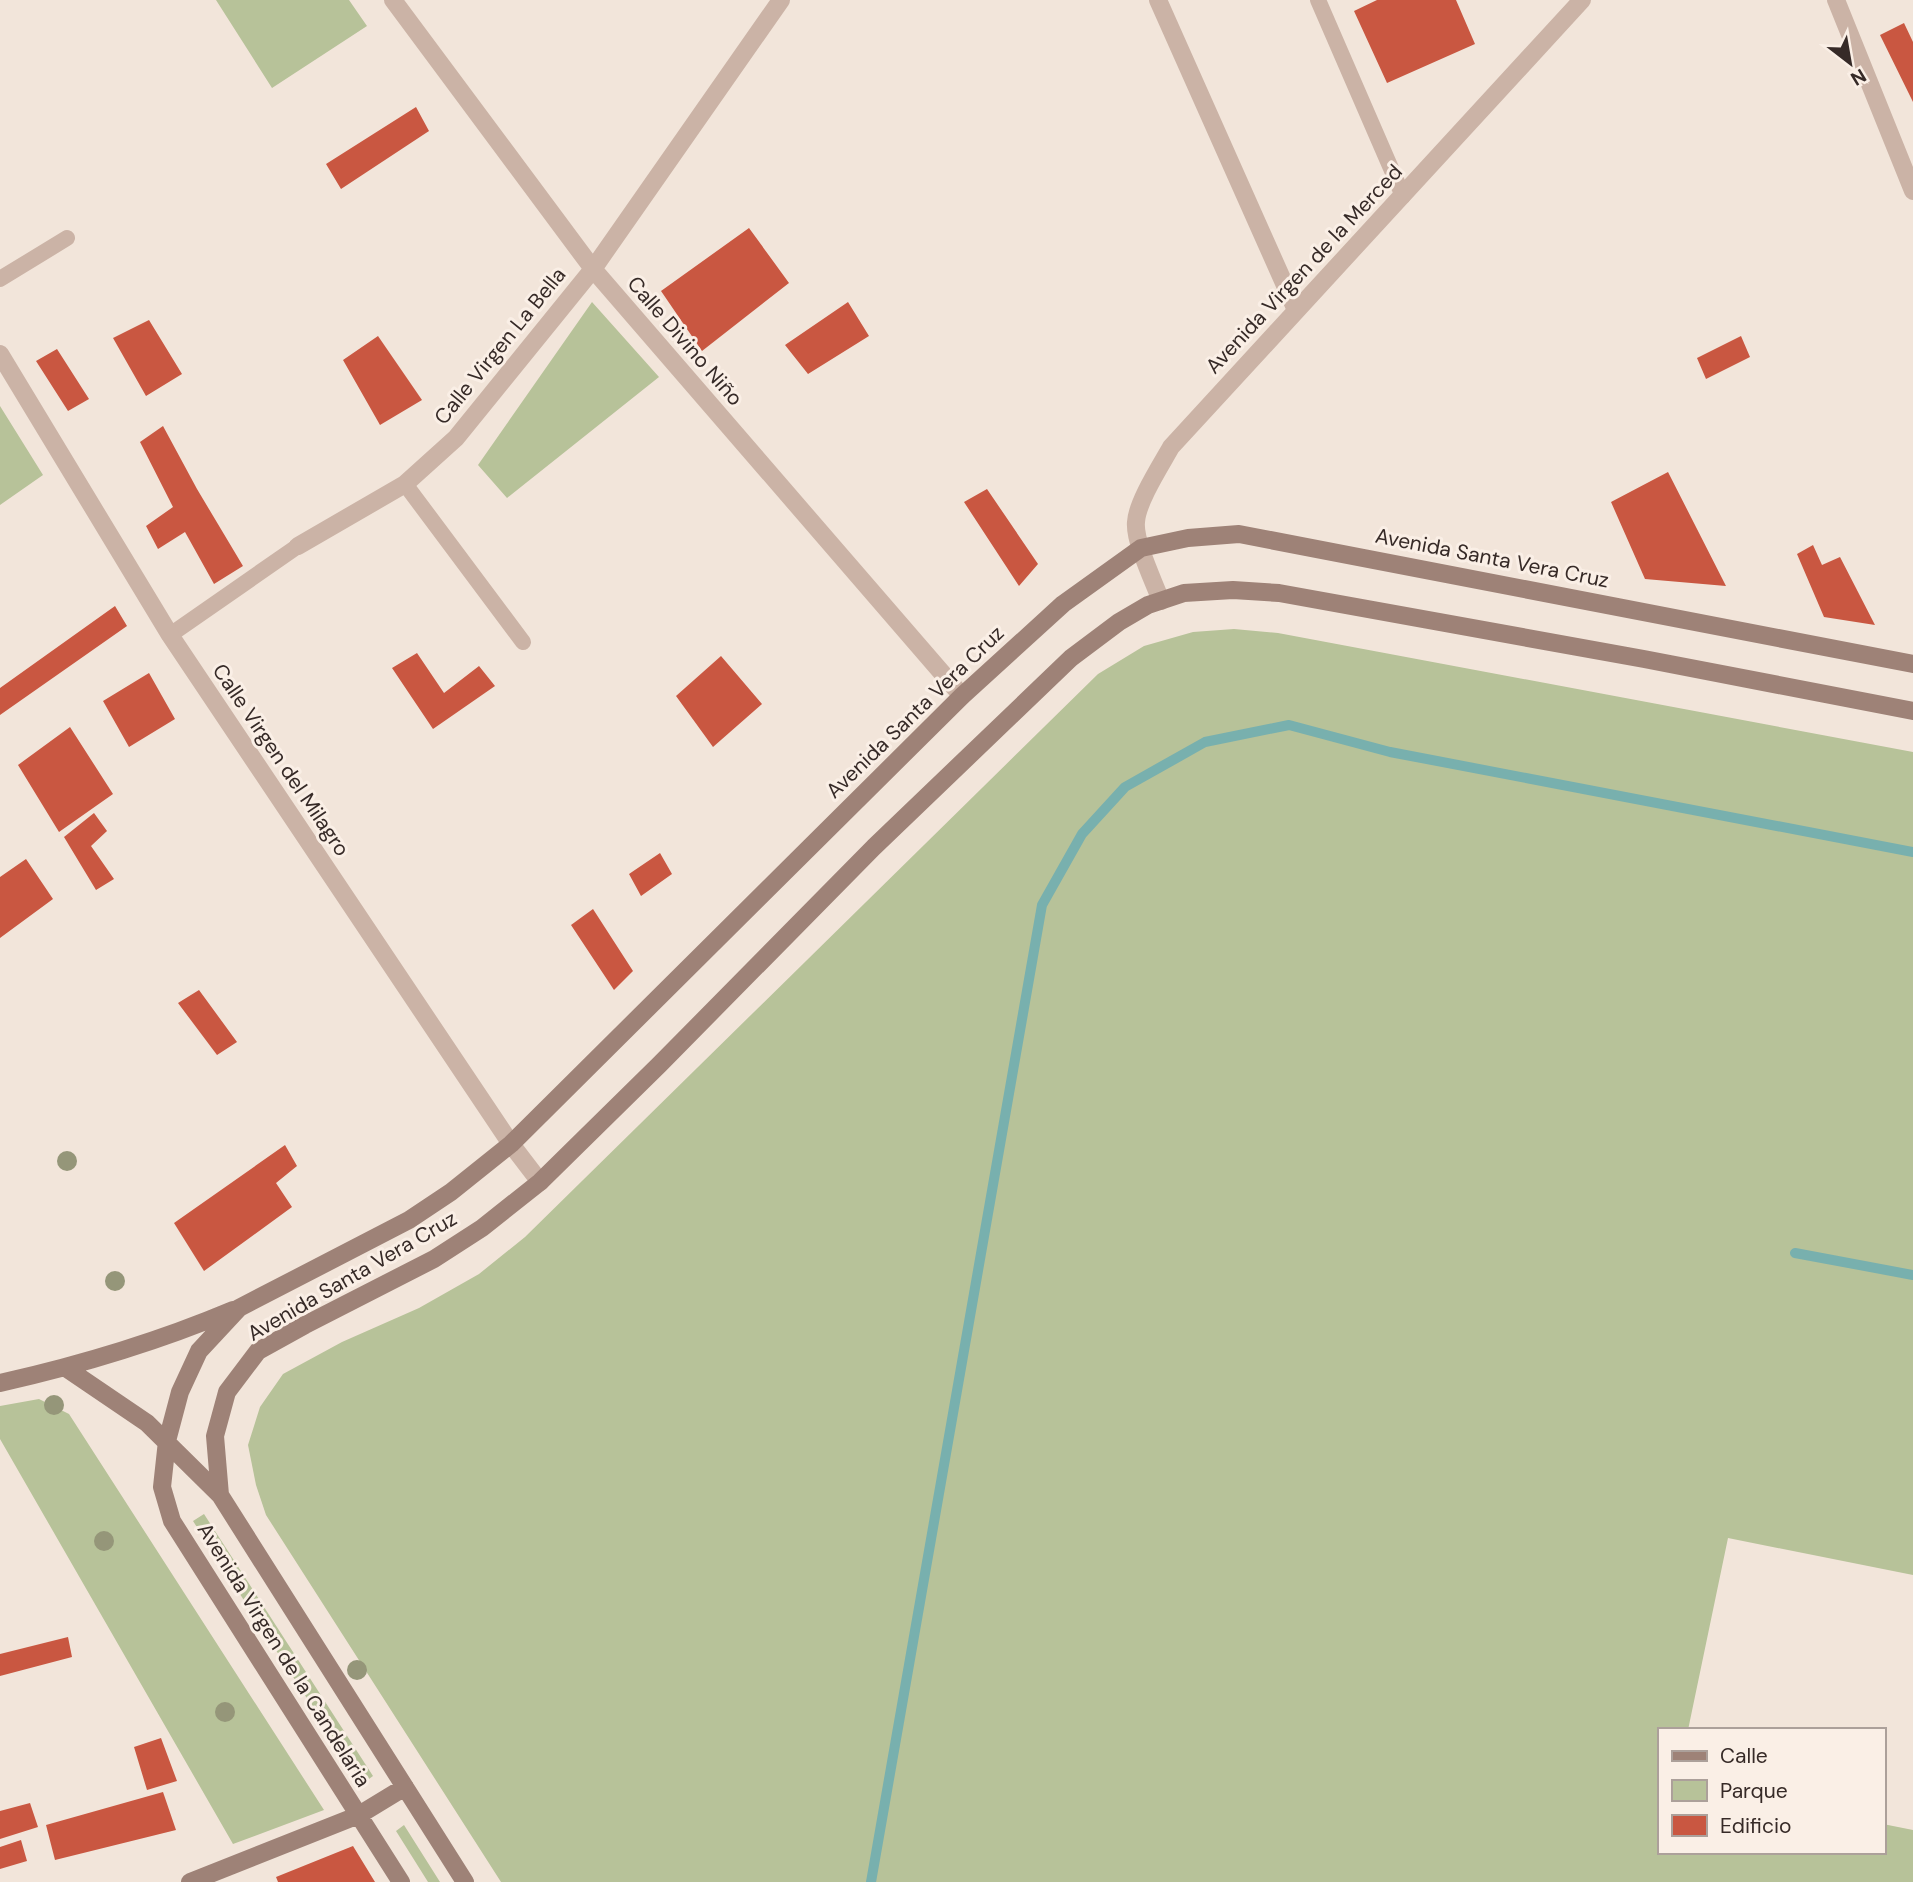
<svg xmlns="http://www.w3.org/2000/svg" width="1913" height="1882" viewBox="0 0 1913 1882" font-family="'DM Sans',sans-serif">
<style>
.green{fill:#b7c299}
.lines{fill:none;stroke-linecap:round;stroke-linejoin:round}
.stream{stroke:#78b0ae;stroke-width:10}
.building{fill:#c95741}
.service{stroke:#cbb3a6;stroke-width:16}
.minor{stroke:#cbb3a6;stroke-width:18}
.secondary{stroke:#9e8277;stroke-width:18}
.tree{fill:#959679}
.labels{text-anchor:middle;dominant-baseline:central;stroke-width:6;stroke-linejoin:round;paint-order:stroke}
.street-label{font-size:21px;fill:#362a27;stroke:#faefe6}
</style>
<rect width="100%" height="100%" fill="#f2e5da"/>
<path class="green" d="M 216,0 L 349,0 L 367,26 L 272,88 Z
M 592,302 L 659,377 L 507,498 L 478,465 Z
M 0,406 L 43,475 L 0,505 Z
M 1234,629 L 1278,633 L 1913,752 L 1913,1575 L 1728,1538 L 1688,1730 L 1659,1730 L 1659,1852 L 1883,1852 L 1883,1824 L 1913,1830 L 1913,1882 L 501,1882 L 266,1515 L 256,1485 L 248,1445 L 260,1407 L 283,1374 L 342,1342 L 419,1308 L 479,1274 L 525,1237 L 1098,674 L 1144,646 L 1193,632 Z
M 39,1399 L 69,1414 L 324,1810 L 233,1844 L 0,1439 L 0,1406 Z
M 204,1514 L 373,1776 L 362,1784 L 193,1521 Z
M 404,1825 L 440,1882 L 428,1882 L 396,1831 Z"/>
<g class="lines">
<path class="stream" d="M 1795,1253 L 1913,1275
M 871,1882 L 1042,905 L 1082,834 L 1125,787 L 1205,742 L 1289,725 L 1390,752 L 1913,852"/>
</g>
<path class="building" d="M 1377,0 L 1456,0 L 1475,44 L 1387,83 L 1354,11 Z
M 1904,23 L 1913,42 L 1913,102 L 1880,35 Z
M 416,107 L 429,131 L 341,189 L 326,164 Z
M 749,228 L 789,283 L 702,351 L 661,291 Z
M 848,302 L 869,336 L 808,374 L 785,345 Z
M 149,320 L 182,374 L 146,396 L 113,338 Z
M 378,336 L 422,400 L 380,425 L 343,360 Z
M 1741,336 L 1750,357 L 1706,379 L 1697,358 Z
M 57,349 L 89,399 L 68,411 L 36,361 Z
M 163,426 L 197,489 L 243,566 L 214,584 L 185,532 L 158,549 L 146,526 L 173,507 L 140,442 Z
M 1668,472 L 1726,586 L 1645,579 L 1611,502 Z
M 987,489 L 1038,564 L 1019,586 L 964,502 Z
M 1813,545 L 1822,565 L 1840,557 L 1875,625 L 1824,617 L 1797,554 Z
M 115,606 L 127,626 L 0,715 L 0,688 Z
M 417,653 L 444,693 L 479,666 L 495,686 L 433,729 L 392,668 Z
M 721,656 L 762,704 L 713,747 L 676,696 Z
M 149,673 L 175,719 L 129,747 L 103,701 Z
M 70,727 L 113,794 L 59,832 L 18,765 Z
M 94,813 L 107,831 L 91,846 L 114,879 L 96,890 L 64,837 Z
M 660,853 L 672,874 L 641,896 L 629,874 Z
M 26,859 L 53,899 L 0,938 L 0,877 Z
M 593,909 L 633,971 L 614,990 L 571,925 Z
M 199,990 L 237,1042 L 217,1055 L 178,1003 Z
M 285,1145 L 297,1166 L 276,1183 L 292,1207 L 204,1271 L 174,1223 Z
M 68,1637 L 72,1657 L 0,1676 L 0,1654 Z
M 161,1738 L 177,1781 L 147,1790 L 134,1747 Z
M 163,1792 L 176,1830 L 55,1860 L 46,1825 Z
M 30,1803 L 38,1827 L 0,1839 L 0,1811 Z
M 21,1840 L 27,1861 L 0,1869 L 0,1847 Z
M 353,1846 L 375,1882 L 278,1882 L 276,1877 Z"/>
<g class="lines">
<path class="service" d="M 1318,0 L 1403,196
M 0,279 L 67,238
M 405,484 L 523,642
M 170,635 L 298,546"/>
<path class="minor" d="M 393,0 L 593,269 L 962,696
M 1158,0 L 1296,310
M 1836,0 L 1913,191
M 0,354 L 170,635 L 511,1144 L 540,1182
M 298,546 L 405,484 L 456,438 L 593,269 L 781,0
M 1161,601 C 1154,582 1134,541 1136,522 C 1137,502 1161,465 1171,447 L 1582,0"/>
<path class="secondary" d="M 66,1368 L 147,1423 L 220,1495 L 465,1882
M 0,1383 C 80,1365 157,1342 233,1310
M 220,1495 L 215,1436 L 227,1392 L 258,1351 L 305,1325 L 434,1259 L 482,1228 L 540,1182 L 659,1065 L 874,847 L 1071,658 L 1119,622 L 1148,605 L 1184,593 L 1233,590 L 1279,593 L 1644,659 L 1913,711
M 190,1882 L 359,1815 L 405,1787
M 401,1882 L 172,1521 L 162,1487 L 167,1441 L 180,1392 L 199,1351 L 239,1308 L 409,1220 L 451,1192 L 511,1144 L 962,696 L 1063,604 L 1141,548 L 1188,538 L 1239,534 L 1913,664"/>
</g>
<g class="tree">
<circle cx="67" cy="1161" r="10"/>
<circle cx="115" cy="1281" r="10"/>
<circle cx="54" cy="1405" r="10"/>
<circle cx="104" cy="1541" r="10"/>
<circle cx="357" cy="1670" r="10"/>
<circle cx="225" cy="1712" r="10"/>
</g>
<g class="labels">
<g class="street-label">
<text transform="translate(1304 269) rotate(-47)">Avenida Virgen de la Merced</text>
<text transform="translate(685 341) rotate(49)">Calle Divino Niño</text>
<text transform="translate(500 346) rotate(-51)">Calle Virgen La Bella</text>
<text transform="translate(1492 558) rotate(11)">Avenida Santa Vera Cruz</text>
<text transform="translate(915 712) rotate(-44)">Avenida Santa Vera Cruz</text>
<text transform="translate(281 760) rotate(56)">Calle Virgen del Milagro</text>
<text transform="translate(352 1276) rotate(-30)">Avenida Santa Vera Cruz</text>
<text transform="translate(284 1655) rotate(58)">Avenida Virgen de la Candelaria</text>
</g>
</g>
<rect x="1658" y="1728" width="228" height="126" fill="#faefe6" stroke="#aca09a" stroke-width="2"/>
<rect x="1672" y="1751" width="35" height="10" fill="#9e8277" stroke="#aca09a" stroke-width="2"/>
<text x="1720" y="1763" font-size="21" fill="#362a27">Calle</text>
<rect x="1672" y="1780" width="35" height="21" fill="#b7c299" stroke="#aca09a" stroke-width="2"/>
<text x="1720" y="1798" font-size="21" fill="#362a27">Parque</text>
<rect x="1672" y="1815" width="35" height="21" fill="#c95741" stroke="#aca09a" stroke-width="2"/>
<text x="1720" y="1833" font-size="21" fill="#362a27">Edificio</text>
<g transform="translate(1850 63) rotate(149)" stroke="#faefe6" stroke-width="5" paint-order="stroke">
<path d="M0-5L12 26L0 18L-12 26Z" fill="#362a27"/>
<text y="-10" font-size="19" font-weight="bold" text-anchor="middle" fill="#362a27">N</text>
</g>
</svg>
